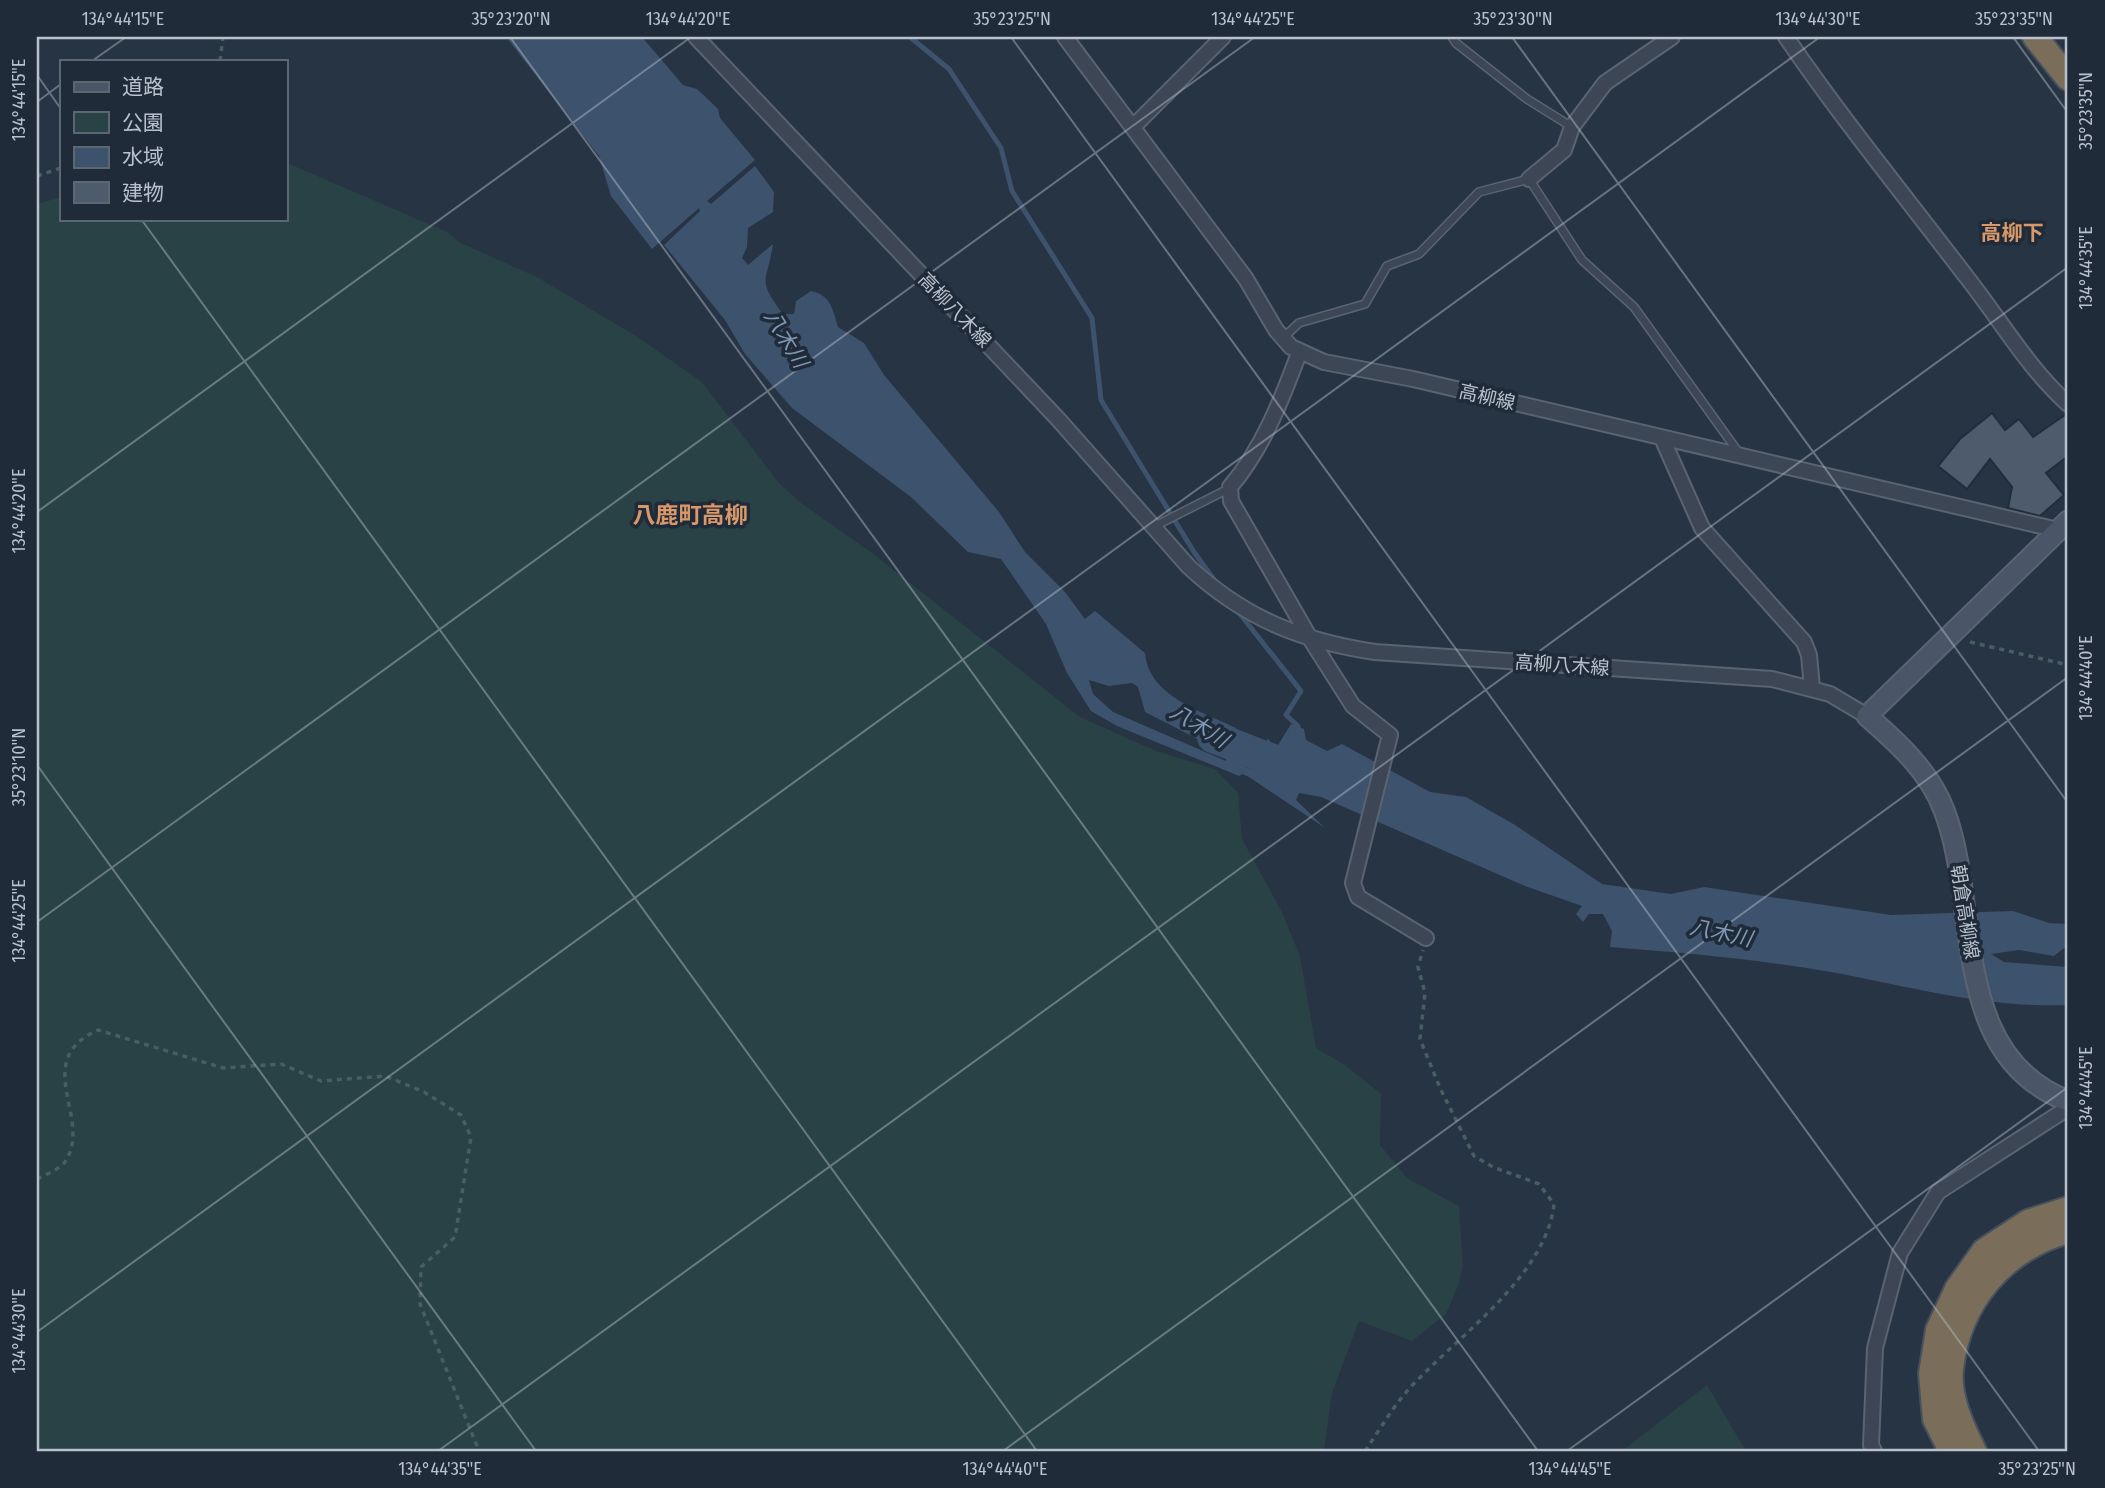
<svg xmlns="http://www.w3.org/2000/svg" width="2105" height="1488" viewBox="0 0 2105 1488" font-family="'Fira Sans Condensed','Noto Sans JP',sans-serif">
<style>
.green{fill:#294245}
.water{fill:#3d526d;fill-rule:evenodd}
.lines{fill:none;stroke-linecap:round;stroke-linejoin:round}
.stream{stroke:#3d526d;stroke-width:5}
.river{stroke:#3d526d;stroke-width:32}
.building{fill:#4e5b6d;stroke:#222d3b;stroke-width:2}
.lane-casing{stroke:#5a6471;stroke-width:10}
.street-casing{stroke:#5a6471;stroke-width:18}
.secondary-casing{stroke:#5a6471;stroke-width:23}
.highway-casing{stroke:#46515e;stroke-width:28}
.path{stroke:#485f61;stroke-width:3.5;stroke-dasharray:5 5;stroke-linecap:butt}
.lane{stroke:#3c4654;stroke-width:7}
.street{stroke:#3c4654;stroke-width:14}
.secondary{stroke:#4a5567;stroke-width:19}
.highway{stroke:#7a6d59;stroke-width:24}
.ticks{fill:none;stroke:#b9c1cd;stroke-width:2;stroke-opacity:0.45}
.labels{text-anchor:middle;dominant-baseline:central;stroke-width:7;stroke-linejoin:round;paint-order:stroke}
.street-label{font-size:19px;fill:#b9c1cd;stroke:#202b39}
.neighbourhood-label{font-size:21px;font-weight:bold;fill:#d8986a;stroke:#202b39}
.water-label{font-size:21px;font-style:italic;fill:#8198b4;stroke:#202b39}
.quarter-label{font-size:23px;font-weight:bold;fill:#d8986a;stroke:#202b39}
.neatline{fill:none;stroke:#b9c1cd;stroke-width:2.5}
.ticks-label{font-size:18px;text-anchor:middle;fill:#b9c1cd}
</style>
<rect width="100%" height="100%" fill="#273444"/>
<path class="green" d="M 285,162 L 447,232 L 459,242 L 537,277 L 636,336 L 702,382 L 778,482 L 801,503 L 872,553 L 1080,717 L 1156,751 L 1215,769 L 1238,793 L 1242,839 L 1282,912 L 1300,956 L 1316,1048 L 1345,1065 L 1381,1094 L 1380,1145 L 1407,1178 L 1459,1206 L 1463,1266 L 1458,1286 L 1446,1314 L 1412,1341 L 1359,1321 L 1332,1393 L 1324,1451 L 37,1451 L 37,204 L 61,197 L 61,219 L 285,219 Z
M 1707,1385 L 1746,1451 L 1622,1451 Z"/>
<path class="water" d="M 506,37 L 642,37 L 683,85 L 697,89 L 718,109 L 720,118 L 755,160 L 707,201 L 711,204 L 755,166 L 774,192 L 773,212 L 748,228 L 747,247 L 742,258 L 748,265 L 773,244 C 767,284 756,278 783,314 L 794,314 L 796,301 L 811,291 C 831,295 833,310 838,327 L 864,343 L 884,375 L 999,512 L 1025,552 L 1065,592 L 1085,619 L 1095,611 L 1145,653 C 1149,697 1202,711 1236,728 L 1236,734 L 1249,740 L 1248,748 L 1252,753 L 1246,767 L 1254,770 L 1268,738 L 1275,750 L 1291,724 L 1304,729 L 1306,740 L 1327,751 L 1342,744 L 1430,792 L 1466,797 L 1515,825 L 1602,884 L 1671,894 L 1704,887 L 1891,915 L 2013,911 L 2049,923 L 2068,924 L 2068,945 L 2054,956 L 2019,950 L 1991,954 L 2004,962 L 2068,967 L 2068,1005 C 1988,1008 1920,989 1842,974 C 1765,960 1688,953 1610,947 L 1612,931 L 1603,914 L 1589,914 L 1583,922 L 1576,914 L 1582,906 L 1525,886 L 1321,797 L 1299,793 L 1296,800 L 1325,828 L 1249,777 L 1242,774 L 1239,776 L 1117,726 L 1091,711 L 1067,673 L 1046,624 L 1001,559 L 968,552 L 911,497 L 792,408 L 745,354 L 725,320 L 664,245 L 700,211 L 699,208 L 652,249 L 611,196 L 599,156 ZM 1089,680 L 1109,686 L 1132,683 L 1138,687 L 1145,712 L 1227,754 L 1226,761 L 1113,712 L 1093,694 Z"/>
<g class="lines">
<path class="stream" d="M 910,37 L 949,69 L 1001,148 L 1012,191 L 1092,318 L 1101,400 L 1194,552 L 1218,585
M 1236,609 L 1301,691 L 1286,715 L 1298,726 L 1298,732"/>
<path class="river" d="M 1213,737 L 1301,771"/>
</g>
<path class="building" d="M 1992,413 L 2005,430 L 2019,419 L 2033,437 L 2068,413 L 2068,456 L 2046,473 L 2064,495 L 2040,516 L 2008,508 L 2012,487 L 1990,459 L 1967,489 L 1938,466 L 1960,439 Z"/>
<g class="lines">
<g class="lane-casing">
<path id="lane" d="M 1452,37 L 1456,43 L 1527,99 L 1572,127
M 1283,338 L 1299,323 L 1365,304 L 1387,266 L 1419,254 L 1479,192 L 1529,179 L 1582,260 L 1634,307 L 1739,453
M 1153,527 L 1230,488"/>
</g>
<g class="street-casing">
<path id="street" d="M 696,37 L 1058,419 L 1189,567 C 1244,618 1301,641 1375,652 L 1772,679 L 1830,694 L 1867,716
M 1065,37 L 1246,279 L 1276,330 L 1291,347 L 1324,362 L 1413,379 L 2058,530
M 1786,37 C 1842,119 1905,196 1965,275 C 2000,319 2027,367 2068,404
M 1133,127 L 1223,37
M 1529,179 L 1564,150 L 1572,127 L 1605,83 L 1672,37
M 1299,353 C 1282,399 1262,450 1230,487 L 1231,501 L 1311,640 L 1353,706 L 1390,735 L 1353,883 L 1358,897 L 1426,938
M 1662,438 L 1702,528 L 1804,642 L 1809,655 L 1812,688
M 1874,1451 L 1871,1445 L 1875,1348 L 1900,1253 L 1938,1192 L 2068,1108"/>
</g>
<g class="secondary-casing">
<path id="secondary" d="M 2068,521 L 1867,716 C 1898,743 1929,771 1944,810 C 1981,906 1948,1055 2068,1101"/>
</g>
<g class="highway-casing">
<path id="highway" d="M 2035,37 L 2068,78
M 1951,1451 L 1935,1419 L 1931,1374 L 1938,1330 L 1957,1289 L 1984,1251 L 2028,1222 L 2068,1209
M 1974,1451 C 1962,1427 1948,1397 1951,1369 C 1959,1301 2003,1249 2068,1231"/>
</g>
<path class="path" d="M 220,61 L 223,37
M 37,176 L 61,168
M 1970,642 L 2068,665
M 37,1179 C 45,1175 60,1169 65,1162 C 94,1119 29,1061 98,1030 L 223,1068 L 281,1064 L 321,1081 L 385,1076 L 424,1092 L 461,1115 L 471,1137 L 455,1237 L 421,1267 L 420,1304 L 479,1451
M 1365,1451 C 1379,1431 1392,1408 1408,1390 C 1455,1338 1546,1277 1554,1204 L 1539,1184 L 1493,1167 L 1474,1156 L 1440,1088 L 1420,1039 L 1425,993 L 1418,967 L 1423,950"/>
<use href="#lane" class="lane"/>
<use href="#street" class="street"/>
<use href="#secondary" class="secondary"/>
<use href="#highway" class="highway"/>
</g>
<path class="ticks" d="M 510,37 L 1538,1451M 1011,37 L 2039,1451M 1512,37 L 2068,803M 2013,37 L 2068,113M 92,61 L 126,37M 37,75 L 61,109M 37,102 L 61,84M 141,219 L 1037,1451M 37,512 L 691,37M 37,765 L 536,1451M 37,922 L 1255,37M 37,1332 L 1820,37M 438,1451 L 2068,267M 1003,1451 L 2068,677M 1567,1451 L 2068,1087"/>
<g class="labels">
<g class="street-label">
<text transform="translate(955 310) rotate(46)">高柳八木線</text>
<text transform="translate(1487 397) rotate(13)">高柳線</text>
<text transform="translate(1562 665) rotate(4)">高柳八木線</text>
<text transform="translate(1965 912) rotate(81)">朝倉高柳線</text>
</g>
<g class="neighbourhood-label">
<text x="2012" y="233">高柳下</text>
</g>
<g class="water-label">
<text transform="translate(786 339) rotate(59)">八木川</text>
<text transform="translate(1199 726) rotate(31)">八木川</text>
<text transform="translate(1721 933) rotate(12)">八木川</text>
</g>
<g class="quarter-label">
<text x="690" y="515">八鹿町高柳</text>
</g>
</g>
<rect width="2105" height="1488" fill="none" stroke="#202b39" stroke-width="77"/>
<rect x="60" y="60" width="228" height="161" fill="#202b39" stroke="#5d6774" stroke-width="2"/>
<rect x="74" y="82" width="35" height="10" fill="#4a5567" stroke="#5d6774" stroke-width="2"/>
<text x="122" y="94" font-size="21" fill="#b9c1cd">道路</text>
<rect x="74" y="112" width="35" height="21" fill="#294245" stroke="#5d6774" stroke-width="2"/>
<text x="122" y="130" font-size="21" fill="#b9c1cd">公園</text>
<rect x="74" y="147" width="35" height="21" fill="#3d526d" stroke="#5d6774" stroke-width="2"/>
<text x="122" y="164" font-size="21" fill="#b9c1cd">水域</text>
<rect x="74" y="182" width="35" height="21" fill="#4e5b6d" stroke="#5d6774" stroke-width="2"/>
<text x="122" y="200" font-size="21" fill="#b9c1cd">建物</text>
<rect x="38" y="38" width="2028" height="1412" class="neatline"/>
<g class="ticks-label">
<text x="123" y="25">134°44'15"E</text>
<text x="511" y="25">35°23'20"N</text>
<text x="688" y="25">134°44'20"E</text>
<text x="1012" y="25">35°23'25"N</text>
<text x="1253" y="25">134°44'25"E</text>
<text x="1513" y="25">35°23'30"N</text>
<text x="1818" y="25">134°44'30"E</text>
<text x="2014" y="25">35°23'35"N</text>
<text transform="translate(19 100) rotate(-90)" y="6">134°44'15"E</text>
<text transform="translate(2086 111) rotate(-90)" y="6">35°23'35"N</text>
<text transform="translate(2086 268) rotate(-90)" y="6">134°44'35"E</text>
<text transform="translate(19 511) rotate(-90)" y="6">134°44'20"E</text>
<text transform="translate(2086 678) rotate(-90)" y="6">134°44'40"E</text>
<text transform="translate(19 767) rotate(-90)" y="6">35°23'10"N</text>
<text transform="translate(19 921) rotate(-90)" y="6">134°44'25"E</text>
<text transform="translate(2086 1088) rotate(-90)" y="6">134°44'45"E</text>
<text transform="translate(19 1331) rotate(-90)" y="6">134°44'30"E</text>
<text x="440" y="1475">134°44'35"E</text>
<text x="1005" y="1475">134°44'40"E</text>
<text x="1570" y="1475">134°44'45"E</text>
<text x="2037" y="1475">35°23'25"N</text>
</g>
</svg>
